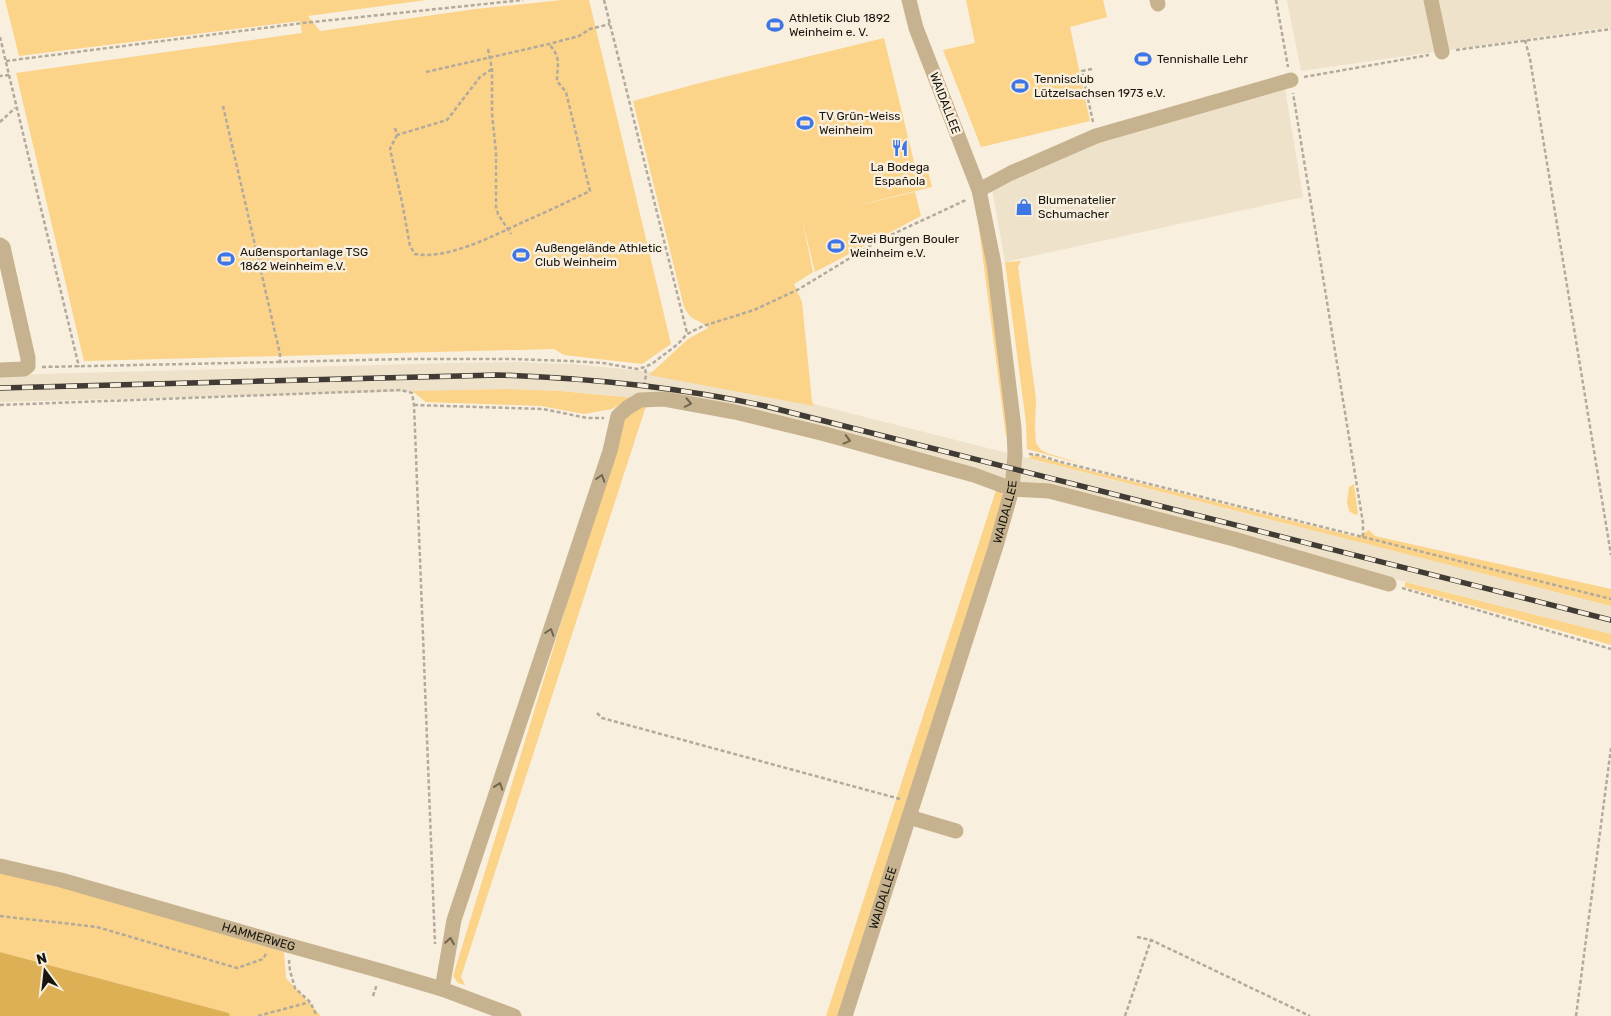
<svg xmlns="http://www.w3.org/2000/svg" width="1611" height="1016" viewBox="0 0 1611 1016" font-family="Rubik,sans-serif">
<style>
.built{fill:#efe2ca}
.green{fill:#fbd389}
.water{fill:#ddb056}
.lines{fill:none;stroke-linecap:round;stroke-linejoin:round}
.path{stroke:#b2aa9c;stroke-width:2.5;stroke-dasharray:4 2.5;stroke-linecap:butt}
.minor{stroke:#c6b28e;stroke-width:15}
.rail-casing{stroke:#403b34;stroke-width:5.5}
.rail{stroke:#f9efde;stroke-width:4;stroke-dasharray:11;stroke-linecap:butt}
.oneway{stroke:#70644f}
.labels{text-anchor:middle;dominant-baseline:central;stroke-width:5;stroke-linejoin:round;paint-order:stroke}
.poi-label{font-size:12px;fill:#191610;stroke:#f9efde;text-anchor:start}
.street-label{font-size:12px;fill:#191610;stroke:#f9efde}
</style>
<rect width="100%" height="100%" fill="#f9efde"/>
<path class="built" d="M 1287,0 L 1611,0 L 1611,27 L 1301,71 Z
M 1285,88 L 1303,197 L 1005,262 L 992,189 L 1107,138 Z
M 516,362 L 573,364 L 654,372 L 790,398 L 1611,606 L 1611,634 L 772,421 L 634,398 L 560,391 L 508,389 L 0,402 L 0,375 L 447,363 Z"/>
<path class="green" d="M 5,0 L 426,0 L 308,16 L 320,31 L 476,9 L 562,0 L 589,0 L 671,344 L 642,364 L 564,355 L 554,349 L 84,361 L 16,73 L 302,33 L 300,21 L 19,56 Z
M 966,0 L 1103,0 L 1107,17 L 1070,27 L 1090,121 L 981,147 L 943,50 L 975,43 Z
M 884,38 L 915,166 L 926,163 L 932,187 L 843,209 L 915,192 L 921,216 L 815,272 L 802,219 L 813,272 L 794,284 L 802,302 L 812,401 L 814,406 L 649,375 L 688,339 L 708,328 C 698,317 693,324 684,307 L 633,101 L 696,84 Z
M 978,221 L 981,221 L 1009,435 L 1006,437 Z
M 1021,261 L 1018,267 L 1036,399 L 1035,427 L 1036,443 L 1041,450 L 1047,453 L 1085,465 L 1027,449 L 1026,423 L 1005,262 Z
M 508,389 L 560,391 L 634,398 L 612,409 L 584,414 L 541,406 L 426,402 L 412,391 Z
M 648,405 L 645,409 L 461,977 L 465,985 L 458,983 L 453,976 L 623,421 L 634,408 Z
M 1034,455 L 1067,465 L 1357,537 L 1369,530 L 1375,536 L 1611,589 L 1611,606 L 1028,458 Z
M 1354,484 L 1358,514 L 1355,515 L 1349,511 L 1347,502 L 1349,487 Z
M 997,487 L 1005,498 L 840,1016 L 826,1016 Z
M 1405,582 L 1611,634 L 1611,645 L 1405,587 Z
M 0,873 L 62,887 L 284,952 L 286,978 L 321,1016 L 230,1016 L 229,1013 L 0,952 Z"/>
<path class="water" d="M 0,952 L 229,1013 L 230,1016 L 0,1016 Z"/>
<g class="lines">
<path class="path" d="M 604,0 L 687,333
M 1276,0 L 1288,67
M 0,37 L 9,75 L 0,76
M 1525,40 L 1530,59 L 1611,555
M 488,49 L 492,69 L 492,114 L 496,152 L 496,207 L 498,214 L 511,234
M 1456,50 L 1611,29
M 6,61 L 303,23 L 523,0
M 1092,69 L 1082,71 L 1093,122
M 426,72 L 549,44 L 579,36 L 590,29 L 610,24
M 9,75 L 79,367
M 1304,77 L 1429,55
M 223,106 L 280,354 L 280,362 L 404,359 L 512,359 L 568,361 L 603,363 L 637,369 L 645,367 L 653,363 L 678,344 L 687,334 L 703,326 L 754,310 L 799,289 L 878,241 L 966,200
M 0,122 L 15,108
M 395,128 L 397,135 L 447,120 L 480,77 L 492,69
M 397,135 L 390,149 L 402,202 L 410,246 L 415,254 C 447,260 493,236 521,223 C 544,213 567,202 590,191 L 566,92 L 557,81 C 557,64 562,59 549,44
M 42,367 L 280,362
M 644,386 L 646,375 L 645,367
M 0,405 L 401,390 L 412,393 L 414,405 L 435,944
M 414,405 L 543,409 L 587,418 L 604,418
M 1029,454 L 1038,455 L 1061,462 L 1363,537 L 1363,523 L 1293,93
M 1363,537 L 1611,599
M 1402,588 L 1611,649
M 597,713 L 602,718 L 900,799
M 0,916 L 97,927 L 237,968 L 263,959 L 267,952
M 1137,937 L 1151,940 L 1310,1016
M 289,960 L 290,971 L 295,988 L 310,1002 L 317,1016
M 373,996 L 377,984
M 258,1016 L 310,1002
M 1125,1016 L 1151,940
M 1576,1016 L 1611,748"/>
<g class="minor">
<path d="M 1157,0 L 1158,4"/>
<path d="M 1431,0 L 1442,52"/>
<path d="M 979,190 L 1011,173 L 1096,136 L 1291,80"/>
<path d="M 0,245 L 3,247 L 28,358 L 28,366 L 24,369 L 0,370"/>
<path d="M 909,817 L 956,831"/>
<path id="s1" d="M 0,866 L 61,880 L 273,941 L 381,971 L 442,989 L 514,1016"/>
<path d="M 442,989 L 454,920 L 610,451 L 618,416 L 627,408 L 640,400 L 664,399 L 735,412 L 825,434 L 974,475 L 1012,489 L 1049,491 L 1234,539 L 1389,584"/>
<path id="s2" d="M 845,1016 L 996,546 L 1012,489 L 1015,455 L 1014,428 L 994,264 L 979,190 L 916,28 L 909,0"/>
</g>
<g class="rail-casing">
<path id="rail" d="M 0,388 L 498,375 C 588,378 677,387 765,406 L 1611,620"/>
</g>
<use href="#rail" class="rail"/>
</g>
<defs><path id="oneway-chevron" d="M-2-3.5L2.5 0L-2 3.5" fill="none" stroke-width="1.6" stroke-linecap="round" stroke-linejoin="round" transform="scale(1.25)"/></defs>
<g class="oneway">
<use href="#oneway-chevron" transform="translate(688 403) rotate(11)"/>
<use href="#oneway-chevron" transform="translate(847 440) rotate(15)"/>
<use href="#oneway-chevron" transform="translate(601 478) rotate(-72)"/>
<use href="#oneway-chevron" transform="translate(550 632) rotate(-72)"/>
<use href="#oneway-chevron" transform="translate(499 786) rotate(-71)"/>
<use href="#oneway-chevron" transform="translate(450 941) rotate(-81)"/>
</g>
<defs>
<g id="stadium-bare" transform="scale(1.35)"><path d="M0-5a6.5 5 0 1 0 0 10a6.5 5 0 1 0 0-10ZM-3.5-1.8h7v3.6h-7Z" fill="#3e76e5" stroke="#f9efde" stroke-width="2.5" paint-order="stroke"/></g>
<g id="restaurant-bare" transform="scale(1.35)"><path d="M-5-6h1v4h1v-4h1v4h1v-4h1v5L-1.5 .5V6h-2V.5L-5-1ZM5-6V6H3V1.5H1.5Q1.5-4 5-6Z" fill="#3e76e5" stroke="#f9efde" stroke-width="2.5" paint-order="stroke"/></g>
<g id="shop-bare" transform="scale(1.35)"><path d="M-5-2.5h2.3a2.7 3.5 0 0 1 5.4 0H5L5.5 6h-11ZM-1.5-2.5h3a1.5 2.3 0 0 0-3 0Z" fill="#3e76e5" stroke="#f9efde" stroke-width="2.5" paint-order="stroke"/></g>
</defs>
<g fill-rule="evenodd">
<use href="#stadium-bare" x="775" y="25"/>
<use href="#stadium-bare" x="1143" y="59"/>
<use href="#stadium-bare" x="1020" y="86"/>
<use href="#stadium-bare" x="805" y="123"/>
<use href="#restaurant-bare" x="900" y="148"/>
<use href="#shop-bare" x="1024" y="207"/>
<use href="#stadium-bare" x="836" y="246"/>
<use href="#stadium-bare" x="521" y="255"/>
<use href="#stadium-bare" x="226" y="259"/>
</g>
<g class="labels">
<g class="poi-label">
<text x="789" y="18">Athletik Club 1892<tspan x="789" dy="14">Weinheim e. V.</tspan></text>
<text x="1157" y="59">Tennishalle Lehr</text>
<text x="1034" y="79">Tennisclub<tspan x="1034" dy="14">Lützelsachsen 1973 e.V.</tspan></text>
<text x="819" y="116">TV Grün-Weiss<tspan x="819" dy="14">Weinheim</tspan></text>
<text x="900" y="167" text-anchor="middle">La Bodega<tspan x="900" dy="14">Española</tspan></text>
<text x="1038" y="200">Blumenatelier<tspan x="1038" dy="14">Schumacher</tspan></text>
<text x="850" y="239">Zwei Burgen Bouler<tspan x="850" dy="14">Weinheim e.V.</tspan></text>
<text x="535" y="248">Außengelände Athletic<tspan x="535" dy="14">Club Weinheim</tspan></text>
<text x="240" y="252">Außensportanlage TSG<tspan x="240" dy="14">1862 Weinheim e.V.</tspan></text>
</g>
<g class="street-label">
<text transform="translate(945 103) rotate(69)">WAIDALLEE</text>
<text stroke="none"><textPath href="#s2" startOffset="529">WAIDALLEE</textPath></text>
<text stroke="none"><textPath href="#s2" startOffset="124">WAIDALLEE</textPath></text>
<text stroke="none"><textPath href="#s1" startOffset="268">HAMMERWEG</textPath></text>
</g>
</g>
<g transform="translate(45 971) rotate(345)" stroke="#f9efde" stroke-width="4" paint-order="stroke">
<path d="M0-4L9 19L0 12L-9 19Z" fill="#191610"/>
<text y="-8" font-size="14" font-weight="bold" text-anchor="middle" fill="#191610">N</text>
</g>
</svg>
